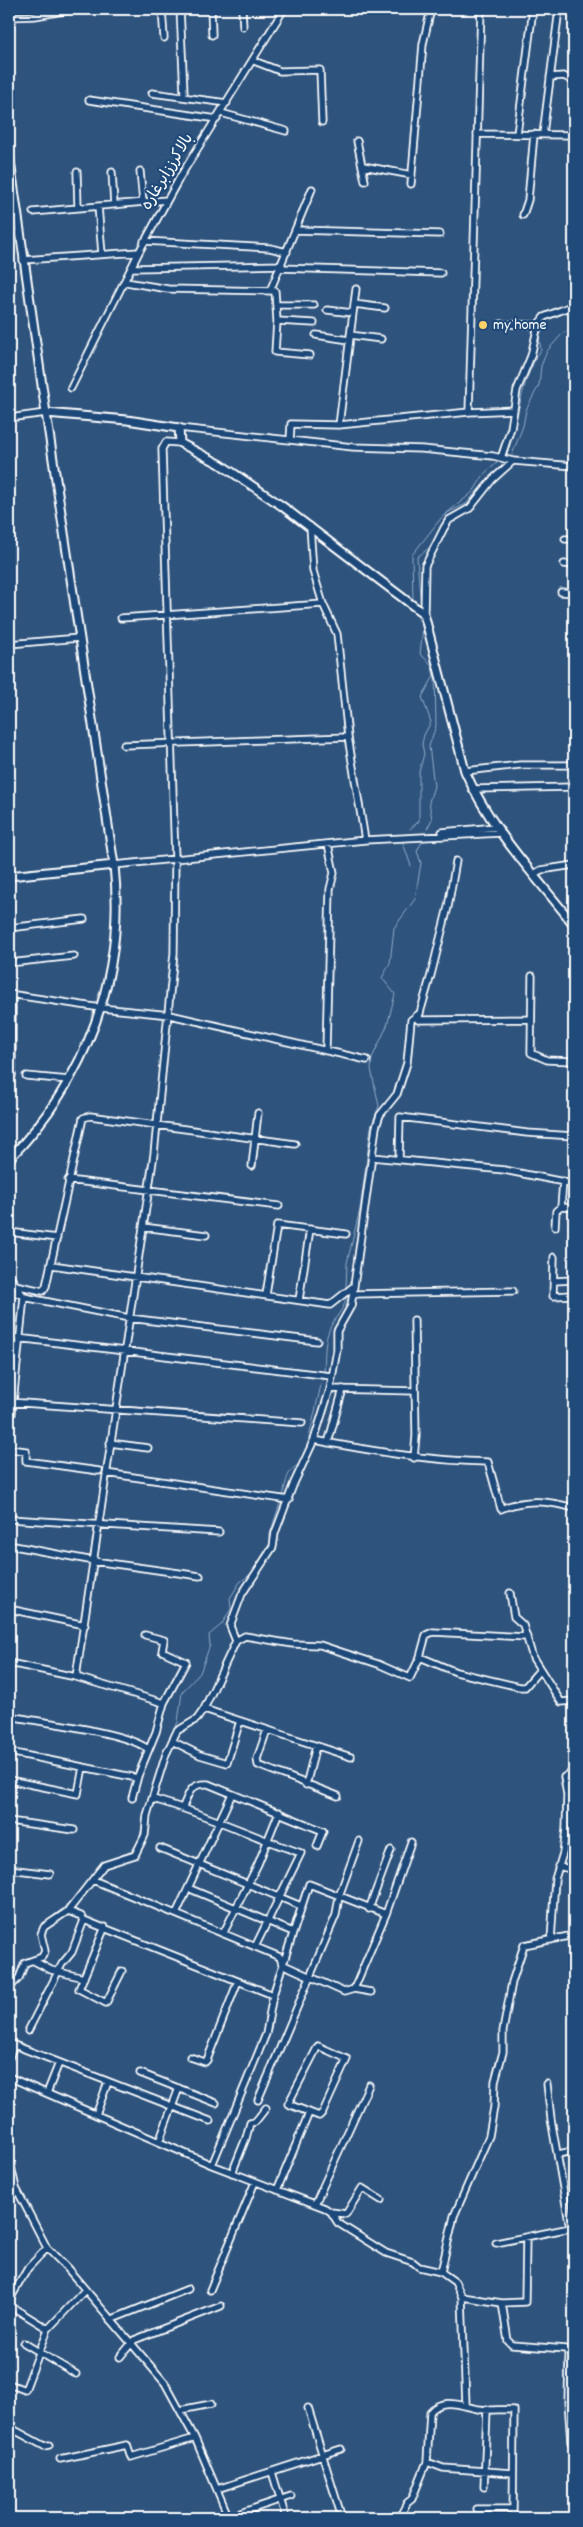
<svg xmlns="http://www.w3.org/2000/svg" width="583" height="2527" viewBox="0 0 583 2527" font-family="Dekko,'Playpen Sans Arabic',sans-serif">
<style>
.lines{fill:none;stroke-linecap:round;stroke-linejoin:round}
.stream{stroke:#92adc9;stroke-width:1}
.minor-casing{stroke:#fff;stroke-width:9}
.major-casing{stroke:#fff;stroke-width:11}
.minor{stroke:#1f4a7a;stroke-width:5.5}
.major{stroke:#1f4a7a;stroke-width:7}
.poi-dot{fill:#ffd166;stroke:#1f4a7a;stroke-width:2}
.labels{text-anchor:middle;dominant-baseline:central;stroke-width:4.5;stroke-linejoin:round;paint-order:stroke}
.street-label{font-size:16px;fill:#fff;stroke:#1f4a7a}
.poi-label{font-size:16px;fill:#fff;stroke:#1f4a7a;text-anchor:start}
</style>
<rect width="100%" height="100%" fill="#2e537d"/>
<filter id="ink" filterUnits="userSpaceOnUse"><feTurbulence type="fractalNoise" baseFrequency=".02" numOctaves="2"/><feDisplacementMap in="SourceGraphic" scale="10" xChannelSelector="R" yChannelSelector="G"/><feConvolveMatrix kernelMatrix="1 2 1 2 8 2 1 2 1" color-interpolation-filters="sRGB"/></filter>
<g filter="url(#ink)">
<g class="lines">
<path class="stream" d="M 507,454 C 519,419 520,381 541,350 L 539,336 L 546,320 L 574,310
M 512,455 L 523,426 L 526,410 L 539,385 L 541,366 L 547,351 L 563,333 L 574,328
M 441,528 L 447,513 L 466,504 L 492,474 L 504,464
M 413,600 L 412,555 L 442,517 L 473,492 L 485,473 L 498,462
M 421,608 L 417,557 L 428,549 L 436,538
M 410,829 L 419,821 L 419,772 L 424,754 L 422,744 L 424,735 L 431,722 L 422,697 L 434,676 L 431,664 L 420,654 L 423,627 L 413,609
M 427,829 L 432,819 L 429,802 L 434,786 L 429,746 L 436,726 L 435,670
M 403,843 L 411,866
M 346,1288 L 347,1263 L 360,1209 L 371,1127 L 379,1106 L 371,1069 L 372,1058 L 387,1026 L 395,994 L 382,978 L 390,963 L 394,928 L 415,899 L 421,863 L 417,851 L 423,840
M 324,1372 C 325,1360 324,1344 328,1333 C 332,1319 346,1309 347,1295
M 306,1451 L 323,1376
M 283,1496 C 286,1483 286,1470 300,1464
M 159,1767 L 163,1752 L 178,1722 L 182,1692 L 200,1673 L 210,1645 L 209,1635 L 222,1624 L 231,1609 L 230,1598 L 240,1582 L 251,1574 L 270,1543 L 270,1534 L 281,1500
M 89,1880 L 103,1862 L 132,1851 L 139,1840 L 145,1814
M 39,1930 L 47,1921 L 71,1902
M 17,1977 L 20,1962 L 30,1958"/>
<g class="minor-casing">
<path id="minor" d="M 162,9 L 164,38
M 180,9 L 184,93
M 211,9 L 212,35
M 242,9 L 243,27
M 9,17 L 35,16 L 75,9
M 254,61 L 280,71 L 320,70 L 322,122
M 550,77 L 564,76 L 574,82
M 152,93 L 227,103
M 89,100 L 217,119
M 221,113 L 286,131
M 477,134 L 574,135
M 517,134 L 533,9
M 543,134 L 559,9
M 357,141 L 365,181
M 363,166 L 412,175
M 140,171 L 143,202
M 77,172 L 78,208
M 112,172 L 114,205
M 411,184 L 423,44 L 431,9
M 98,206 L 102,254
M 33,212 L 167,200
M 523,215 L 528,200 L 534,134
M 295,230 L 440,234
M 144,241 L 270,248 L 287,252
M 23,260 L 139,252 L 180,177 L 284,9
M 133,268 L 282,265
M 280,268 L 441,273
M 126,282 L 168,289 L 275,291 L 277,321 L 275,352 L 310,355
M 270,291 L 312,189
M 354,304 L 385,308
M 277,305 L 314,305
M 327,310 L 353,313
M 277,321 L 314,323
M 501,324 L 538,325
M 316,335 L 349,340
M 350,335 L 381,339
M 71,388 L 139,252
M 469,412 L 481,9
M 9,418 L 46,413
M 339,425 L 356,289
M 179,428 L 353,447 L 422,449 L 493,456 L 513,461 L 574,466
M 290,440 L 291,424 L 339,425 L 469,412 L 514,410
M 501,458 L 511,428 L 517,390 L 531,356 L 538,325 L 544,317 L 574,305
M 310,526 L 313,571 L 323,604 L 337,634 L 348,737 L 365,840
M 565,539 L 574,539
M 564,564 L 574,565
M 561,592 L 574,593
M 424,614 L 425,566 L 444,528 L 449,520 L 470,508 L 492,480 L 513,461
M 121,618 L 323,604
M 9,644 L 79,638
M 124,745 L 348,737
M 465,771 L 520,765 L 574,765
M 472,789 L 574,787
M 442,832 L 496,827
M 114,865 L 365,840 L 501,833
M 534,874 L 541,870 L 574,865
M 9,928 L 84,919
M 9,963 L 74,956
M 532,976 L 531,1053 L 547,1060 L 574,1061
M 9,994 L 101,1008 L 170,1015 L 367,1060
M 12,995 L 12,1076
M 420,1013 L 418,1020 L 531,1019
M 326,1051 L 330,889 L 334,873 L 328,844
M 26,1076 L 69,1080
M 372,1157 L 504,1170 L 574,1184
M 399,1160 L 400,1117 L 527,1133 L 574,1136
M 252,1166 L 258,1113
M 68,1180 L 279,1206
M 561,1207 L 574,1208
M 143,1227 L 206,1235
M 555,1227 L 556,1211 L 561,1207 L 563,1181
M 9,1232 L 57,1238
M 554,1257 L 553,1296 L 572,1295
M 52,1265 L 330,1305 L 354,1286 L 376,1127 L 380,1115 L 397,1094 L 407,1063 L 411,1020 L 420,1013 L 431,975 L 448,907 L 456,861
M 9,1275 L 24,1297 L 9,1440
M 554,1281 L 573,1280
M 15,1285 L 43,1291 L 46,1286 L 83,1118 L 90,1116 L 295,1144
M 9,1292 L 22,1294
M 354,1294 L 513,1291
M 266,1295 L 277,1225 L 346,1234
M 24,1297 L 129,1318 L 317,1341
M 299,1300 L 310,1229
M 9,1337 L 331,1376
M 330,1389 L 415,1391
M 9,1402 L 302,1423
M 314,1440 C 372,1451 430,1461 488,1462 L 501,1509 C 526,1498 549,1501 574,1508
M 110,1443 L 148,1448
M 328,1443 L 343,1389
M 9,1449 L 26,1451 L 26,1461 L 99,1471
M 414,1458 L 416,1436 L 414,1320
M 106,1473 L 289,1500
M 9,1519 L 219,1532
M 9,1545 L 94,1561 L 200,1576
M 510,1593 L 514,1617 L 523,1625 L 533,1658 L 561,1702 L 574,1701
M 9,1609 L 85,1625
M 236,1641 L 230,1626 L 242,1594 L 273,1547 L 275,1533 L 294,1483 L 314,1440 L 330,1389 L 337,1350 L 337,1331 L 351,1306 L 354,1286
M 420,1657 L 426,1635 L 433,1632 L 527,1637
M 9,1663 L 76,1677 L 164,1703
M 76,1677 L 154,1154 L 174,953 L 175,859 L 162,449 L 166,442 L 180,443
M 204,1709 L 351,1757
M 9,1716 C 40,1722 126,1732 148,1749
M 267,1730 L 257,1759 L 258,1765 L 338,1796
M 172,1741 L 200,1755 L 227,1763 L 240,1721
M 9,1752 L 137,1778
M 9,1780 L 78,1794 L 83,1767
M 306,1785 L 316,1746
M 132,1798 L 138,1776 L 156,1732 L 164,1703 L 186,1662 L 162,1651 L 164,1640 L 145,1635
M 153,1799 C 204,1813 251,1836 301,1853 L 255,1947
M 183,1807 C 189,1792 191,1783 208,1784 L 323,1831 L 317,1846
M 9,1821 L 74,1830
M 160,1848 L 301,1906
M 558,1866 L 574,1870
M 9,1869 L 50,1874
M 93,1880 L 280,1957 L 282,1964 L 344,1992 L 354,1989 L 371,1992
M 188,1888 L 293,1932
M 369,1909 L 391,1850
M 68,1911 L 81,1916 L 84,1920 L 273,1995
M 176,1914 L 232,1794
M 105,1927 L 79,1989 L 106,2003 L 122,1971
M 9,1931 L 10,1931
M 223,1934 L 258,1864 L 279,1812
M 551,1940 L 555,1879 L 563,1853 L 566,1829 L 567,1795 L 564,1777 L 574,1771
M 34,1961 L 51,1970 L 84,1978
M 9,1988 L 19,1978 L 25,1963 L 42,1957 L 45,1951 L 41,1934 L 44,1927 L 68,1911 L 104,1865 L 135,1855 L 145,1835 L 147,1815 L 166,1754 L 177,1731 L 197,1719 L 204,1709 L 236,1641 L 245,1636 L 293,1644 L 320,1645 L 378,1664 L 410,1678 L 420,1657 L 456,1672 L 520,1687 L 525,1687 L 537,1673 L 541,1672
M 354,1989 L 386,1914 L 411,1842
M 28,2031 L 62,1964 L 72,1952 L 84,1920
M 9,2043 L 210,2121
M 318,2046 L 347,2059 L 323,2112 L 319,2116 L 288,2104 Z
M 190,2057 L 205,2062 L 207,2060 L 238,1981
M 9,2058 L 14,2045
M 140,2073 L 216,2103
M 9,2077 L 212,2165 L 325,2208 L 331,2212 L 338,2223 L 386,2253 L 413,2262 L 419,2267 L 441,2272 L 455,2282 L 462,2297 L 466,2405
M 47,2093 L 59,2063
M 258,2100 L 336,1915 L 339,1896 L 359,1841
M 96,2115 L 108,2082
M 159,2142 L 179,2088
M 558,2154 L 574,2151
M 9,2158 L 16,2188 L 47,2248 L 67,2268 L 165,2383 L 195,2438 L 229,2518
M 212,2165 L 266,2034 L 273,1995 L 309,1884 L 386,1914
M 232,2173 L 246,2138 L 250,2123 L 255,2122 L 266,2108
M 9,2185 L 16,2188
M 277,2190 L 309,2113
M 315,2204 L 369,2085
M 331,2212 L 346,2214 L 362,2188 L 381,2200
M 496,2243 L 570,2228 L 551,2119 L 547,2084
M 441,2272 L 454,2216 L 489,2136 L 494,2107 L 495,2081 L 503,2052 L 503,2031 L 512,1982 L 524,1945 L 574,1935
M 210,2290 L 255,2182
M 462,2297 L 502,2303 L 525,2302 L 526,2237
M 9,2301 L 28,2268 L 47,2248
M 502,2303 L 508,2341 L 512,2345 L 566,2349 L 569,2355 L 568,2402 L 571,2442 L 574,2447
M 9,2305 L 48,2329 L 85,2290
M 110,2320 L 188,2289
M 24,2343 L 76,2374
M 120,2357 L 134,2340 L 221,2306
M 9,2384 L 25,2390 L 48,2329
M 308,2408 L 342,2518
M 180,2410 L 211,2404
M 9,2427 L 44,2446 L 49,2445
M 60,2459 L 127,2445 L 131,2457 L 195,2438
M 427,2462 L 443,2468 L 513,2473
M 272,2472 L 286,2518
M 484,2487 L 487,2409
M 217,2489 L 341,2449
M 476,2509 L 513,2509
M 228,2517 L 291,2496
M 399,2518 L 407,2503 L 412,2499 L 427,2462 L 430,2412 C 443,2397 461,2406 478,2409 C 489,2411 502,2409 514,2410 L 513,2518"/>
</g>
<g class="major-casing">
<path id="major" d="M 9,154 L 46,413
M 9,876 L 114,865 L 46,413 L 127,420 L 179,428 L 180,443 L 220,464 L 282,506 L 424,614 L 465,771 C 490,829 535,875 574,925
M 9,1159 C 86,1080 126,976 114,865"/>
</g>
<use href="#minor" class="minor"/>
<use href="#major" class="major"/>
</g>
</g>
<circle class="poi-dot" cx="483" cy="325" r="5"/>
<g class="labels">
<g class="street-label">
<text transform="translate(168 172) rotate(-59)">بالاکرززابرغاره</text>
</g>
<g class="poi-label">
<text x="493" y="325">my home</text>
</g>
</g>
<rect width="583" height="2527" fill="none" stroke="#1f4a7a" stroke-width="30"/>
<rect x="15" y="15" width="553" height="2497" fill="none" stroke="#fff" stroke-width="2" filter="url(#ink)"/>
</svg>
